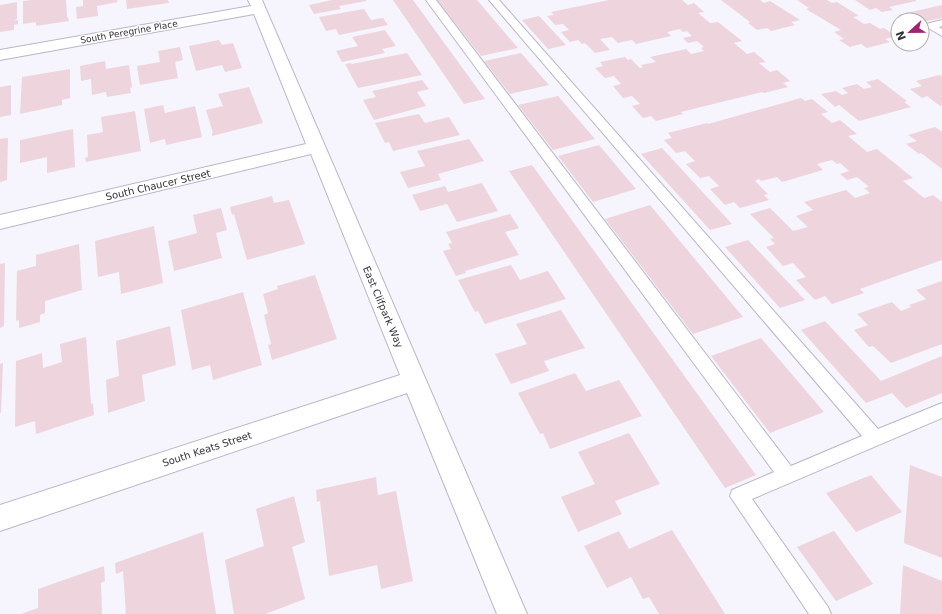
<svg xmlns="http://www.w3.org/2000/svg" width="942" height="614" viewBox="0 0 942 614" font-family="'DejaVu Sans',sans-serif">
<style>
.building{fill:#eed5dd}
.lines{fill:none;stroke-linecap:round;stroke-linejoin:round}
.service-casing{stroke:#bbb5c9;stroke-width:2}
.minor-casing{stroke:#bbb5c9;stroke-width:2}
.service{fill:#fff;fill-rule:evenodd}
.minor{fill:#fff;fill-rule:evenodd}
.labels{text-anchor:middle;dominant-baseline:central;stroke-width:3;stroke-linejoin:round;paint-order:stroke}
.far-street-label{font-size:9px;fill:#323038;stroke:#fff}
.street-label{font-size:10px;fill:#323038;stroke:#fff}
</style>
<rect width="100%" height="100%" fill="#f6f4fc"/>
<path class="building" d="M 32,0 L 66,0 L 67,17 L 68,17 L 69,21 L 36,26 L 36,22 L 23,24 L 23,1 Z
M 83,0 L 117,0 L 118,2 L 97,6 L 98,16 L 77,19 L 76,7 L 83,6 Z
M 126,0 L 168,0 L 169,3 L 127,9 Z
M 332,0 L 366,0 L 366,1 L 339,6 L 341,9 L 314,14 L 309,5 Z
M 393,0 L 413,0 L 485,99 L 464,104 Z
M 437,0 L 477,0 L 518,48 L 481,56 Z
M 609,0 L 682,0 L 688,5 L 694,3 L 704,12 L 698,13 L 710,23 L 718,22 L 742,41 L 734,43 L 747,54 L 754,52 L 766,62 L 759,63 L 770,72 L 777,70 L 790,81 L 783,83 L 788,87 L 764,93 L 762,92 L 681,112 L 683,114 L 656,121 L 651,116 L 643,118 L 632,106 L 640,104 L 632,96 L 623,98 L 613,86 L 621,84 L 614,76 L 605,78 L 595,68 L 603,66 L 600,62 L 625,57 L 628,60 L 631,59 L 640,68 L 643,67 L 641,65 L 656,62 L 650,57 L 686,49 L 691,54 L 704,51 L 701,48 L 704,47 L 697,41 L 688,43 L 683,38 L 692,36 L 687,31 L 683,32 L 680,29 L 667,32 L 671,36 L 636,44 L 632,40 L 618,43 L 612,37 L 600,39 L 610,50 L 595,53 L 585,43 L 582,44 L 578,40 L 570,42 L 561,32 L 569,30 L 563,24 L 555,25 L 547,16 L 554,15 L 551,12 Z
M 721,0 L 760,0 L 764,3 L 770,1 L 800,20 L 791,22 L 795,25 L 771,31 L 767,28 L 757,30 L 748,23 L 750,22 Z
M 797,0 L 827,0 L 832,3 L 837,2 L 859,16 L 853,17 L 864,24 L 870,23 L 880,29 L 884,28 L 896,36 L 885,39 L 890,42 L 867,48 L 861,44 L 850,47 L 839,40 L 844,39 L 834,32 L 841,30 L 806,9 L 809,8 Z
M 855,0 L 916,0 L 916,1 L 889,7 L 893,10 L 882,12 L 876,8 L 870,10 Z
M 17,2 L 17,19 L 14,21 L 18,20 L 18,24 L 14,25 L 14,30 L 0,32 L 0,5 Z
M 942,5 L 942,18 L 922,22 L 922,20 L 905,20 L 898,15 Z
M 364,9 L 371,20 L 383,18 L 388,25 L 339,35 L 336,29 L 326,31 L 319,17 Z
M 539,16 L 566,45 L 548,49 L 522,20 Z
M 385,30 L 396,46 L 382,49 L 385,53 L 342,62 L 336,51 L 358,46 L 352,37 Z
M 219,40 L 222,45 L 233,43 L 242,68 L 225,72 L 222,65 L 196,71 L 189,46 Z
M 180,47 L 183,60 L 175,62 L 178,78 L 140,85 L 137,66 L 160,62 L 158,51 Z
M 407,53 L 422,75 L 358,88 L 345,64 L 351,63 L 352,64 Z
M 521,53 L 549,85 L 510,94 L 484,61 Z
M 105,61 L 106,69 L 129,65 L 132,87 L 130,88 L 131,93 L 107,97 L 106,92 L 92,95 L 91,79 L 81,81 L 80,66 Z
M 70,69 L 70,98 L 62,100 L 62,105 L 20,114 L 22,77 Z
M 939,75 L 942,76 L 942,105 L 940,106 L 927,96 L 922,98 L 910,89 L 922,86 L 916,81 Z
M 878,79 L 907,101 L 904,102 L 911,107 L 859,121 L 839,105 L 835,107 L 821,94 L 836,91 L 842,95 L 848,93 L 842,88 L 857,84 L 864,89 L 872,87 L 866,82 Z
M 422,80 L 429,89 L 417,92 L 426,106 L 374,120 L 363,100 L 376,97 L 372,91 Z
M 11,85 L 11,115 L 0,117 L 0,87 Z
M 249,87 L 263,123 L 212,136 L 212,133 L 213,133 L 206,110 L 223,106 L 218,94 Z
M 558,96 L 595,139 L 553,150 L 518,105 Z
M 801,98 L 805,101 L 812,99 L 828,112 L 821,114 L 832,123 L 840,120 L 857,134 L 848,136 L 867,152 L 877,149 L 913,178 L 903,181 L 924,198 L 933,195 L 942,202 L 942,260 L 860,289 L 864,293 L 832,304 L 825,296 L 815,300 L 796,280 L 806,277 L 793,263 L 783,266 L 766,247 L 775,244 L 770,239 L 774,238 L 750,214 L 770,208 L 793,231 L 808,227 L 796,216 L 813,210 L 804,202 L 846,190 L 855,198 L 870,193 L 864,188 L 869,187 L 857,177 L 847,180 L 840,174 L 849,171 L 840,163 L 837,164 L 832,160 L 817,164 L 823,170 L 782,182 L 777,177 L 761,181 L 759,179 L 755,181 L 768,194 L 764,195 L 769,200 L 740,208 L 734,202 L 725,205 L 710,189 L 719,186 L 709,176 L 700,178 L 686,164 L 695,161 L 685,151 L 676,153 L 664,140 L 672,138 L 668,133 L 707,123 L 708,124 Z
M 163,105 L 165,113 L 195,106 L 202,137 L 166,145 L 165,139 L 150,143 L 144,109 Z
M 135,111 L 141,151 L 86,162 L 85,158 L 88,157 L 87,135 L 103,132 L 101,117 Z
M 419,114 L 425,123 L 449,117 L 460,135 L 393,151 L 389,142 L 385,143 L 375,123 Z
M 935,127 L 942,132 L 942,169 L 921,153 L 919,154 L 906,144 L 917,141 L 908,135 Z
M 73,129 L 75,167 L 47,173 L 47,157 L 20,163 L 20,140 Z
M 8,138 L 7,180 L 0,182 L 0,139 Z
M 469,139 L 484,161 L 438,174 L 441,180 L 408,188 L 400,172 L 425,166 L 417,151 Z
M 599,145 L 636,189 L 593,202 L 558,156 Z
M 662,148 L 732,224 L 710,230 L 641,154 Z
M 532,165 L 756,475 L 725,488 L 509,171 Z
M 482,183 L 498,211 L 457,222 L 447,204 L 420,211 L 412,195 L 445,186 L 448,192 Z
M 272,196 L 274,203 L 289,200 L 305,244 L 247,260 L 234,214 L 232,215 L 230,207 Z
M 650,205 L 743,317 L 693,334 L 605,219 Z
M 221,208 L 227,230 L 216,233 L 222,258 L 174,271 L 168,241 L 197,233 L 193,215 Z
M 510,214 L 519,228 L 505,232 L 519,255 L 465,271 L 466,273 L 456,276 L 443,251 L 451,249 L 448,244 L 452,243 L 446,232 Z
M 154,226 L 163,283 L 121,294 L 119,272 L 98,277 L 95,241 Z
M 748,240 L 805,300 L 780,308 L 725,247 Z
M 79,244 L 82,290 L 45,301 L 45,313 L 40,315 L 40,322 L 19,328 L 19,320 L 16,321 L 17,271 L 36,266 L 36,255 Z
M 5,263 L 4,326 L 0,328 L 0,264 Z
M 511,265 L 520,280 L 548,271 L 566,299 L 485,324 L 478,311 L 475,312 L 458,280 Z
M 315,275 L 337,339 L 272,360 L 268,345 L 271,344 L 264,315 L 268,313 L 263,294 L 278,289 L 277,286 Z
M 942,281 L 942,344 L 891,363 L 873,346 L 869,347 L 854,330 L 868,325 L 857,314 L 892,302 L 901,311 L 911,307 L 909,305 L 926,299 L 916,290 Z
M 243,292 L 262,365 L 213,380 L 210,365 L 192,370 L 181,310 Z
M 561,310 L 585,348 L 544,361 L 549,371 L 511,384 L 495,354 L 527,344 L 516,324 Z
M 825,321 L 881,381 L 942,356 L 942,393 L 906,408 L 892,393 L 866,403 L 801,330 Z
M 170,326 L 176,365 L 142,375 L 145,401 L 108,413 L 106,380 L 119,376 L 116,341 Z
M 86,337 L 91,404 L 93,403 L 94,415 L 36,434 L 35,421 L 15,427 L 16,361 L 42,353 L 43,368 L 62,362 L 60,344 Z
M 761,338 L 824,412 L 770,433 L 711,356 Z
M 3,363 L 1,413 L 0,413 L 0,364 Z
M 575,373 L 586,391 L 619,380 L 642,416 L 550,449 L 543,433 L 540,434 L 518,393 Z
M 629,433 L 660,484 L 615,501 L 622,514 L 578,532 L 561,497 L 595,484 L 578,452 Z
M 910,465 L 942,477 L 942,558 L 904,543 Z
M 871,475 L 902,512 L 856,532 L 826,493 Z
M 376,477 L 378,495 L 396,491 L 413,581 L 381,589 L 377,565 L 329,576 L 320,501 L 317,502 L 316,490 Z
M 294,496 L 305,542 L 292,547 L 305,599 L 265,614 L 234,614 L 225,560 L 264,546 L 256,509 Z
M 672,530 L 725,614 L 659,614 L 649,597 L 643,599 L 631,577 L 607,588 L 584,546 L 619,531 L 629,549 Z
M 834,531 L 873,584 L 836,601 L 797,547 Z
M 203,532 L 216,614 L 126,614 L 123,571 L 116,574 L 115,563 Z
M 903,565 L 942,581 L 942,614 L 900,614 Z
M 104,566 L 105,581 L 101,583 L 102,614 L 21,614 L 38,608 L 38,589 Z"/>
<g class="lines">
<g class="service-casing">
<path id="service" d="M 426,0 L 436,0 L 791,466 L 862,436 L 489,0 L 499,0 L 878,429 L 942,403 L 942,418 L 752,499 L 828,607 L 831,614 L 809,614 L 730,496 L 732,490 L 774,472 Z
M 942,20 L 942,26 L 939,27 L 942,29 L 942,36 L 925,26 L 926,24 Z"/>
</g>
<g class="minor-casing">
<path id="minor" d="M 248,0 L 262,0 L 527,614 L 497,614 L 407,393 L 0,531 L 0,505 L 400,375 L 311,154 L 0,229 L 0,215 L 306,144 L 254,14 L 0,60 L 0,50 L 251,6 Z"/>
</g>
<use href="#service" class="service"/>
<use href="#minor" class="minor"/>
</g>
<g class="labels">
<g class="far-street-label">
<text transform="translate(129 32) rotate(-10)">South Peregrine Place</text>
</g>
<g class="street-label">
<text transform="translate(158 185) rotate(-13)">South Chaucer Street</text>
<text transform="translate(383 307) rotate(67)">East Clifpark Way</text>
<text transform="translate(207 449) rotate(-18)">South Keats Street</text>
</g>
</g>
<g transform="translate(910 32) rotate(248)"><circle r="19" fill="#ffffff" stroke="#adacaf"/>
<path d="M0-3L7 15L0 10L-7 15Z" fill="#a12173"/>
<text y="-6" font-size="11" font-weight="bold" text-anchor="middle" fill="#323038">N</text>
</g>
</svg>
